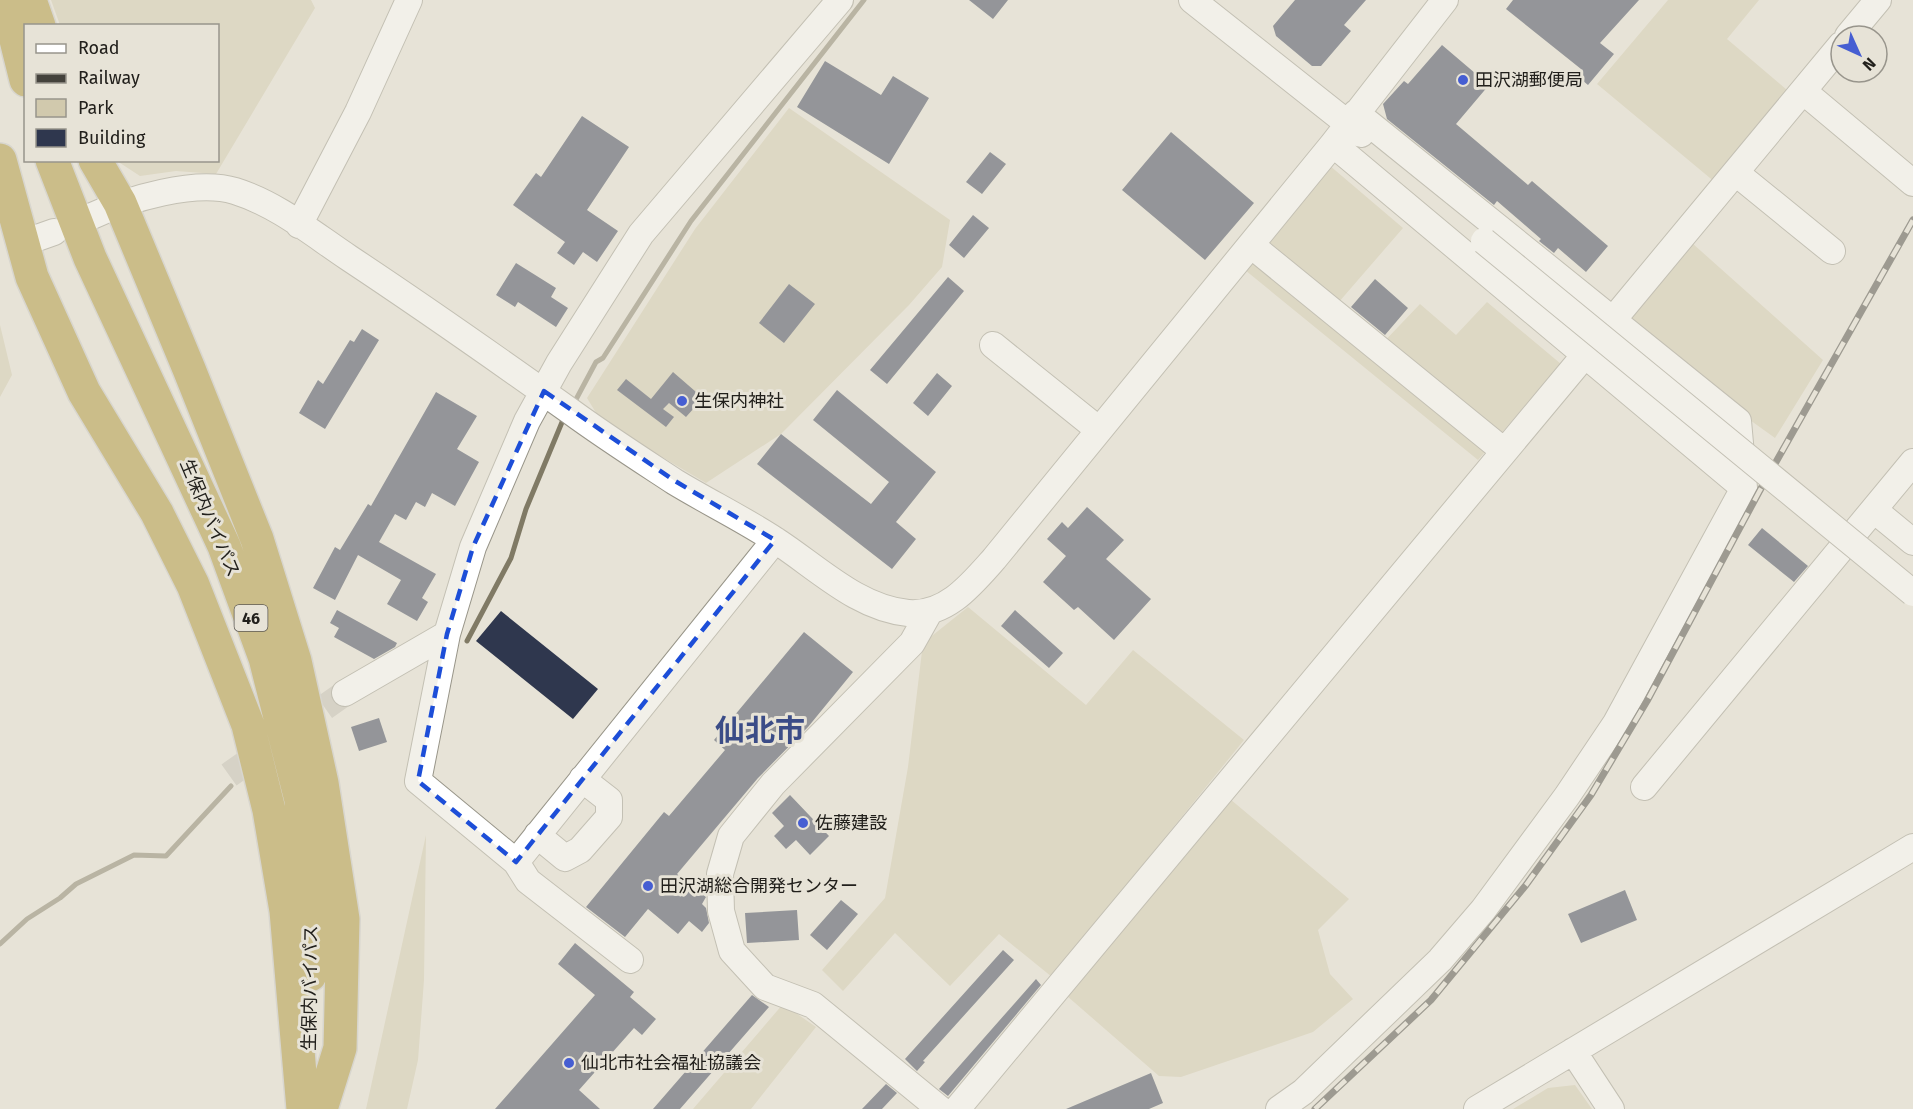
<svg xmlns="http://www.w3.org/2000/svg" width="1913" height="1109" viewBox="0 0 1913 1109" font-family="'Fira Sans','Noto Sans JP',sans-serif">
<style>
.green{fill:#d1c9ad}
.lines{fill:none;stroke-linecap:round;stroke-linejoin:round}
.stream{stroke:#807a65;stroke-width:5}
.building{fill:#2f374e}
.minor-tunnel{stroke:#c0bcb2;stroke-width:26;stroke-dasharray:26 13;stroke-linecap:butt}
.minor-casing{stroke:#989589;stroke-width:28}
.highway-casing{stroke:#c6c5c4;stroke-width:36}
.minor{stroke:#fff;stroke-width:26}
.highway{stroke:#a98e2a;stroke-width:33}
.rail-casing{stroke:#44423c;stroke-width:7}
.rail{stroke:#e7e3d7;stroke-width:4.5;stroke-dasharray:14;stroke-linecap:butt}
.minor-bridge-casing{stroke:#989589;stroke-width:28;stroke-linecap:butt}
.minor-bridge{stroke:#fff;stroke-width:26}
.marked{fill:none;stroke:#1d4ed8;stroke-width:4.5;stroke-dasharray:12 8;stroke-linejoin:round}
.poi-dot{fill:#465ed2;stroke:#e7e3d7;stroke-width:2}
.labels{text-anchor:middle;dominant-baseline:central;stroke-width:6;stroke-linejoin:round;paint-order:stroke}
.shield{fill:#e7e3d7;stroke:#5d5a54;stroke-width:1.5}
.shield-label{font-size:16px;font-weight:bold;fill:#22201c}
.poi-label{font-size:18px;fill:#22201c;stroke:#e7e3d7;text-anchor:start}
.street-label{font-size:18px;fill:#22201c;stroke:#e7e3d7}
.town-label{font-size:30px;font-weight:bold;fill:#3b4c87;stroke:#e7e3d7}
</style>
<rect width="100%" height="100%" fill="#e7e3d7"/>
<path class="green" d="M 51,0 L 311,0 L 315,8 L 216,174 L 176,171 L 140,176 L 117,161 L 218,160 L 218,26 L 60,25 Z
M 1668,0 L 1759,0 L 1727,39 L 1787,90 L 1716,183 L 1597,84 Z
M 789,108 L 950,220 L 942,267 L 909,305 L 781,434 L 706,483 L 601,421 L 587,398 L 695,229 Z
M 1329,165 L 1403,228 L 1332,310 L 1378,348 L 1420,304 L 1456,335 L 1487,302 L 1561,364 L 1478,460 L 1245,270 Z
M 1692,243 L 1823,360 L 1775,438 L 1612,321 Z
M 0,325 L 12,375 L 0,397 Z
M 968,607 L 1086,705 L 1133,650 L 1244,740 L 1052,977 L 999,934 L 950,986 L 895,933 L 843,991 L 822,970 L 885,898 L 908,767 L 923,643 Z
M 1230,799 L 1349,899 L 1318,930 L 1330,974 L 1353,999 L 1313,1032 L 1181,1077 L 1159,1076 L 1067,996 Z
M 426,835 L 424,980 L 418,1060 L 407,1109 L 366,1109 Z
M 783,1004 L 816,1027 L 751,1109 L 693,1109 Z
M 1575,1085 L 1592,1109 L 1513,1109 L 1548,1088 Z"/>
<g class="lines">
<path class="stream" d="M 573,405 L 596,362 L 603,358 L 691,221 L 864,0
M 467,641 L 511,558 L 526,509 L 565,415
M 0,944 L 27,919 L 60,898 L 76,884 L 134,855 L 166,856 L 231,786"/>
</g>
<path class="building" d="M 969,0 L 1008,0 L 993,19 Z
M 1295,0 L 1366,0 L 1344,25 L 1351,31 L 1321,66 L 1312,66 L 1276,36 L 1273,26 Z
M 1513,0 L 1639,0 L 1600,43 L 1614,54 L 1588,85 L 1576,75 L 1581,69 L 1506,9 Z
M 1442,45 L 1489,85 L 1456,124 L 1528,185 L 1532,181 L 1608,246 L 1586,272 L 1558,248 L 1554,253 L 1539,241 L 1541,239 L 1497,201 L 1494,205 L 1387,119 L 1383,104 L 1404,81 L 1408,84 Z
M 825,61 L 881,95 L 893,76 L 929,98 L 889,164 L 797,107 Z
M 582,116 L 629,147 L 587,210 L 618,231 L 597,262 L 583,252 L 574,265 L 557,253 L 565,242 L 513,205 L 536,173 L 541,177 Z
M 1171,132 L 1254,203 L 1205,260 L 1122,190 Z
M 990,152 L 1006,164 L 982,194 L 966,182 Z
M 973,215 L 989,228 L 964,258 L 949,245 Z
M 516,263 L 556,288 L 551,297 L 568,308 L 556,327 L 518,302 L 515,307 L 496,295 Z
M 948,277 L 964,291 L 887,384 L 870,370 Z
M 1375,279 L 1408,308 L 1385,335 L 1351,307 Z
M 789,284 L 815,304 L 784,343 L 759,323 Z
M 362,329 L 379,340 L 325,429 L 299,413 L 318,380 L 323,384 L 350,340 L 354,342 Z
M 673,372 L 703,398 L 686,417 L 669,403 L 663,409 L 674,417 L 666,427 L 617,390 L 626,379 L 651,399 Z
M 937,373 L 952,386 L 928,416 L 913,403 Z
M 837,390 L 936,472 L 896,522 L 916,539 L 892,569 L 757,464 L 781,434 L 871,504 L 889,482 L 813,420 Z
M 436,392 L 477,416 L 457,449 L 479,462 L 455,506 L 432,493 L 425,507 L 416,502 L 406,520 L 395,514 L 379,542 L 436,574 L 422,598 L 428,602 L 417,621 L 387,604 L 401,580 L 358,555 L 335,600 L 313,588 L 335,547 L 340,550 L 368,504 L 371,506 Z
M 1087,507 L 1124,540 L 1106,559 L 1151,599 L 1114,640 L 1078,607 L 1074,610 L 1043,582 L 1066,556 L 1047,539 L 1062,522 L 1068,528 Z
M 1762,528 L 1808,566 L 1794,582 L 1748,545 Z
M 337,610 L 397,643 L 395,647 L 374,659 L 334,637 L 339,628 L 330,623 Z
M 1015,610 L 1063,653 L 1049,668 L 1001,626 Z
M 501,611 L 598,689 L 573,719 L 476,641 Z
M 804,632 L 853,672 L 808,727 L 758,778 L 677,874 L 706,897 L 702,904 L 706,908 L 709,923 L 702,932 L 689,921 L 678,934 L 648,909 L 625,937 L 586,907 L 664,812 L 669,816 L 725,750 L 714,740 Z
M 379,718 L 387,742 L 359,751 L 351,727 Z
M 790,795 L 829,836 L 810,855 L 796,840 L 786,849 L 774,836 L 784,826 L 772,813 Z
M 1625,890 L 1637,920 L 1581,943 L 1568,914 Z
M 841,900 L 858,914 L 827,950 L 810,935 Z
M 797,910 L 799,940 L 747,943 L 745,913 Z
M 575,943 L 634,992 L 630,997 L 656,1019 L 642,1035 L 634,1028 L 579,1090 L 600,1109 L 495,1109 L 595,995 L 558,964 Z
M 1003,950 L 1014,960 L 923,1061 L 925,1062 L 917,1071 L 905,1059 Z
M 1036,979 L 1041,985 L 948,1096 L 939,1089 Z
M 752,995 L 769,1007 L 680,1109 L 653,1109 Z
M 1151,1073 L 1163,1103 L 1149,1109 L 1066,1109 Z
M 886,1084 L 897,1093 L 882,1109 L 862,1109 Z"/>
<g class="lines">
<path class="minor-tunnel" d="M 229,775 L 345,693"/>
<g class="minor-casing">
<path id="minor" d="M 1192,0 L 1361,134
M 1848,36 L 1878,0
M 1803,91 L 1913,183
M 1333,144 L 1744,488
M 1736,173 L 1832,251
M 92,216 C 129,199 195,179 235,191 C 277,204 313,234 349,258 C 423,307 497,359 570,411 C 604,436 640,459 675,482 C 708,502 743,519 775,540 C 817,567 857,608 908,613 C 946,616 971,585 994,559 L 1333,144 L 1445,0
M 299,225 L 358,112 L 409,0
M 23,243 L 54,232
M 1251,245 L 1504,451
M 1612,321 L 1841,45
M 993,345 L 1099,430
M 1874,510 L 1913,542
M 775,540 L 516,862 L 418,781 L 447,634 L 473,547 L 527,421 L 559,363 L 641,234 L 840,0
M 930,611 L 912,643 L 773,784 L 731,836 L 720,874 L 721,911 L 732,951 L 765,987 L 813,1005 L 940,1109
M 345,693 L 447,634
M 1644,787 L 1913,462
M 537,835 L 565,858 L 580,850 L 609,817 L 609,800 L 582,779
M 516,862 L 528,881 L 630,960
M 1573,1051 L 1611,1109
M 957,1109 L 1584,356
M 1279,1109 L 1303,1092 L 1440,960 L 1483,910 L 1567,796 L 1616,723 L 1744,488 L 1738,421 L 1356,113
M 1477,1109 L 1913,847"/>
</g>
<g class="highway-casing">
<path id="highway" d="M 6,0 L 26,80
M 30,0 L 39,26
M 0,160 L 32,277 L 84,392 L 157,513 L 193,585 L 248,725 L 269,810 L 286,911 L 303,1109
M 52,160 L 90,258 L 224,546 L 265,658 L 301,800 L 312,897 L 310,975
M 95,160 L 120,203 L 189,369 L 257,539 L 295,661 L 322,783 L 343,919 L 340,1048 L 321,1109"/>
</g>
<use href="#minor" class="minor"/>
<use href="#highway" class="highway"/>
<g class="rail-casing">
<path id="rail" d="M 1315,1109 L 1431,1000 L 1526,885 L 1591,795 L 1647,701 L 1759,492 L 1913,220"/>
</g>
<use href="#rail" class="rail"/>
<g class="minor-bridge-casing">
<path id="minor-bridge" d="M 1484,241 L 1913,593"/>
</g>
<use href="#minor-bridge" class="minor-bridge"/>
</g>
<path d="M0 0H1913V1109H0ZM 544,391 L 675,481 L 775,540 L 516,862 L 418,781 L 447,634 L 473,547 Z" fill="#e7e3d7" fill-opacity=".55" fill-rule="evenodd"/>
<path class="marked" d="M 544,391 L 675,481 L 775,540 L 516,862 L 418,781 L 447,634 L 473,547 Z"/>
<g class="poi-dot">
<circle cx="1463" cy="80" r="6"/>
<circle cx="682" cy="401" r="6"/>
<circle cx="803" cy="823" r="6"/>
<circle cx="648" cy="886" r="6"/>
<circle cx="569" cy="1063" r="6"/>
</g>
<g class="labels">
<rect class="shield" x="234.5" y="605" width="33" height="26" rx="4.5"/>
<g class="shield-label">
<text x="251" y="618">46</text>
</g>
<g class="poi-label">
<text x="1475" y="80">田沢湖郵便局</text>
<text x="694" y="401">生保内神社</text>
<text x="815" y="823">佐藤建設</text>
<text x="660" y="886">田沢湖総合開発センター</text>
<text x="581" y="1063">仙北市社会福祉協議会</text>
</g>
<g class="street-label">
<text transform="translate(210 518) rotate(67)">生保内バイパス</text>
<text transform="translate(310 988) rotate(-89)">生保内バイパス</text>
</g>
<g class="town-label">
<text x="760" y="731">仙北市</text>
</g>
</g>
<rect x="24" y="24" width="195" height="138" fill="#e7e3d7" stroke="#98958c" stroke-width="1.5"/>
<rect x="36" y="44" width="30" height="9" fill="#ffffff" stroke="#98958c" stroke-width="1.5"/>
<text x="78" y="54" font-size="18" fill="#22201c">Road</text>
<rect x="36" y="74" width="30" height="9" fill="#44423c" stroke="#98958c" stroke-width="1.5"/>
<text x="78" y="84" font-size="18" fill="#22201c">Railway</text>
<rect x="36" y="99" width="30" height="18" fill="#d1c9ad" stroke="#98958c" stroke-width="1.5"/>
<text x="78" y="114" font-size="18" fill="#22201c">Park</text>
<rect x="36" y="129" width="30" height="18" fill="#2f374e" stroke="#98958c" stroke-width="1.5"/>
<text x="78" y="144" font-size="18" fill="#22201c">Building</text>
<g transform="translate(1859 54) rotate(135)"><circle r="28" fill="#e7e3d7" stroke="#98958c" stroke-width="1.5"/>
<path d="M0-4.5L10 22L0 15L-10 22Z" fill="#465ed2"/>
<text y="-9" font-size="16" font-weight="bold" text-anchor="middle" fill="#22201c">N</text>
</g>
</svg>
